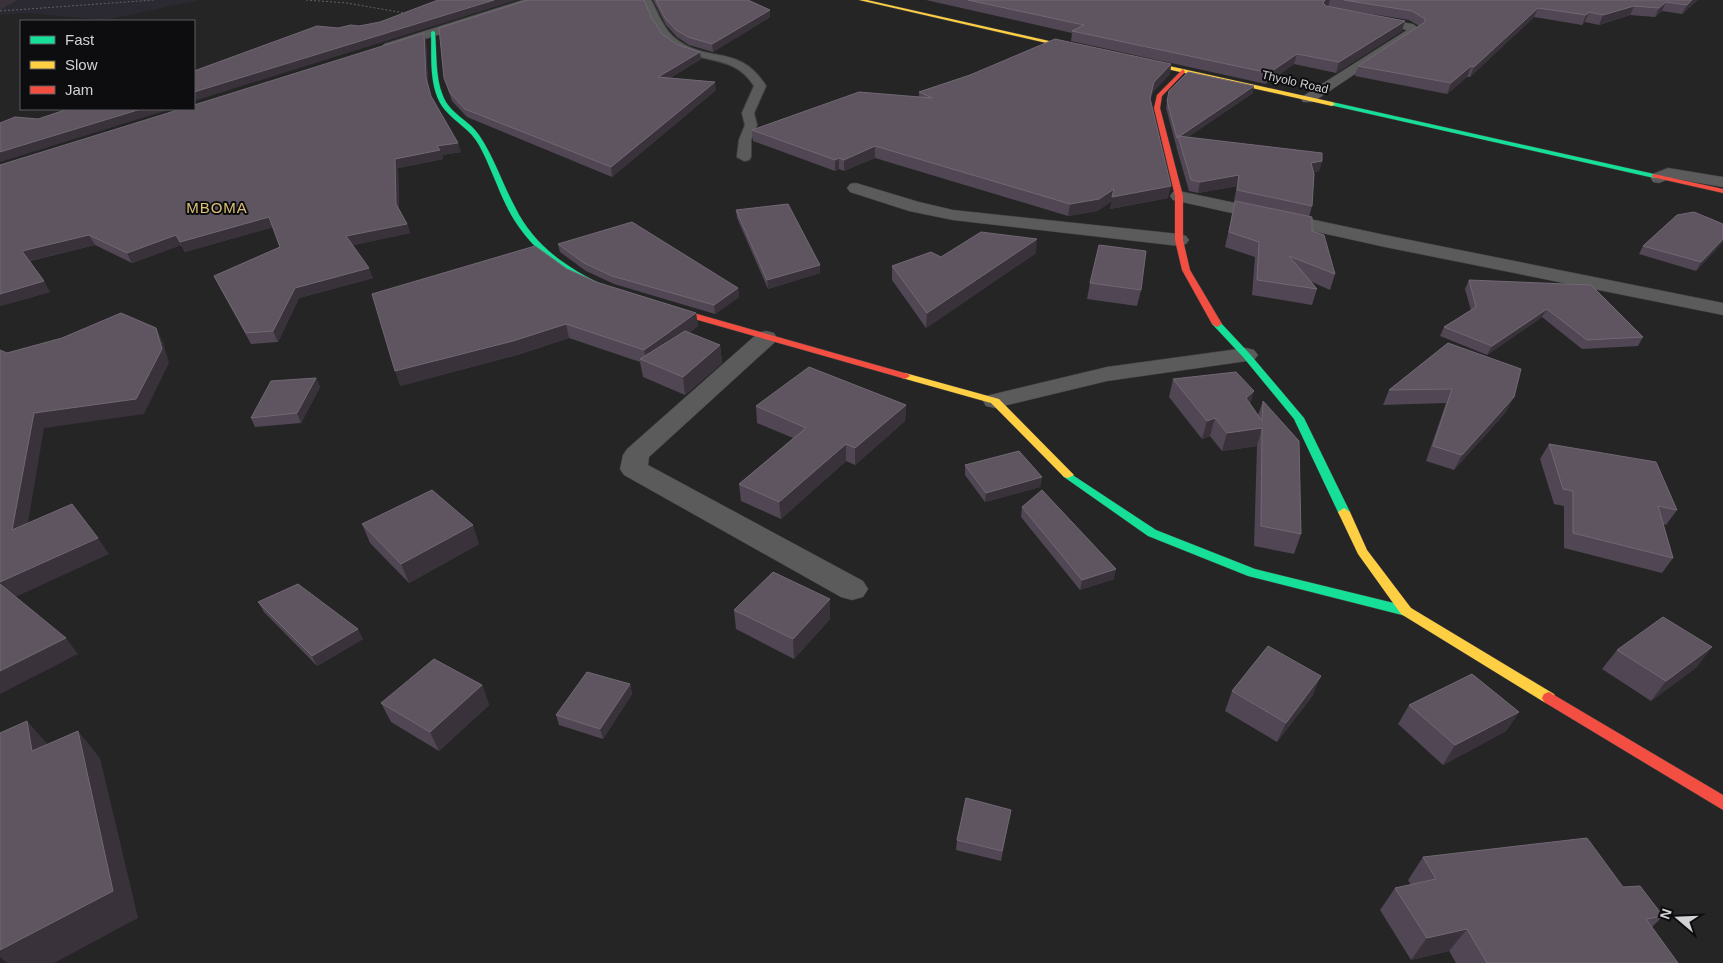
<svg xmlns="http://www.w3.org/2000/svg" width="1723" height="963" viewBox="0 0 1723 963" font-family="Arial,sans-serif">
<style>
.built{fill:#2b2a33}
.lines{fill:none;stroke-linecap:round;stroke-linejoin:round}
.lane-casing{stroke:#414142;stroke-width:2}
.street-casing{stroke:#414142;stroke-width:1}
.fast-casing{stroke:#414142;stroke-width:1}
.slow-casing{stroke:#414142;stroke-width:1}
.jam-casing{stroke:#414142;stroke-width:1}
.path{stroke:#616163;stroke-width:1;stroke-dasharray:2 2;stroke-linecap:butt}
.lane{fill:#5b5b5c;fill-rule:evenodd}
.street{fill:#5b5b5c;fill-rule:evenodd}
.fast{fill:#16e098;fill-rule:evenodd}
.slow{fill:#ffcf43;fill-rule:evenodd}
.jam{fill:#f24e42;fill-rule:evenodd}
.wall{fill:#514653}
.shaded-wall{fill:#39323b}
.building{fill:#5f5561;stroke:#716873}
.labels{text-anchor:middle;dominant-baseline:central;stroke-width:4;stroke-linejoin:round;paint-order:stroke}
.far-street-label{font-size:12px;fill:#d2d2d4;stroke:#0d0d0f}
.far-quarter-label{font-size:15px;letter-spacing:1px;fill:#dbc276;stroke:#0d0d0f}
</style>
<rect width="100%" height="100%" fill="#252526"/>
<path class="built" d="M 0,0 L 200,0 L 105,20 L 27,13 L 0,15 Z"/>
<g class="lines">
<g class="lane-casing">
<path id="lane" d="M 643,0 L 651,0 C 658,13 664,30 676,39 C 708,64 739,43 766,86 L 754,113 L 757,125 L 751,140 L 751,157 L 749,160 L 744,161 L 737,157 L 739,140 L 745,125 L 742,113 L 754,86 C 734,52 696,65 669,44 C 656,34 649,14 643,0 Z"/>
</g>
<g class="street-casing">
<path id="street" d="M 523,0 L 539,0 L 538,2 L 392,50 L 384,50 L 382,47 L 384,44 Z
M 1368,16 L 1413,24 L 1421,30 L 1313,102 L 1303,102 L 1301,99 L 1303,96 L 1407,30 L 1364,21 L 1362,19 Z
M 1668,168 L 1723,177 L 1723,187 L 1671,178 L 1659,183 L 1653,182 L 1651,178 L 1653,174 Z
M 856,183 L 919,202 L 953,210 L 1179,234 L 1186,236 L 1189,240 L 1186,244 L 1179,246 L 953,220 L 909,211 L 850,192 L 847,188 L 850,184 Z
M 1179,191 L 1385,235 L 1723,303 L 1723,315 L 1385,247 L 1173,200 L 1170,196 L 1173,192 Z
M 766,331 L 774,333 L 777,338 L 774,343 L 649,457 L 648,465 L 863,581 L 868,589 L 863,597 L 852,600 L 841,597 L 624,475 L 620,469 L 623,455 L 627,449 L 758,333 Z
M 1246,348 L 1254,350 L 1258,355 L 1254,360 L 1107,381 L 995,408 L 986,406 L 983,401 L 986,396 L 1107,367 Z"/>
</g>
<g class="fast-casing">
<path id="fast" d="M 433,31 L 435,32 C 437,53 435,77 443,96 C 450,114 469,120 479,135 C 494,157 502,183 515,207 C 534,246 567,268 605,286 L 605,290 L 599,290 C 560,271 527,247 507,207 C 497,187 490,165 479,145 C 470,129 456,123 445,110 C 428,89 432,57 431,32 Z
M 1332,102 L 1654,174 L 1657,176 L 1654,178 L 1330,105 L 1329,104 Z
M 1217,321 L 1220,322 L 1249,353 L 1304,418 L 1350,512 L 1348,515 L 1340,515 L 1338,512 L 1294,419 L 1243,357 L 1214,326 L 1212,324 Z
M 1068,472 L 1156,530 L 1255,569 L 1406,606 L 1411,608 L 1413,611 L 1411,614 L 1406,616 L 1248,576 L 1148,536 L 1064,477 L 1062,475 Z"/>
</g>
<g class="slow-casing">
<path id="slow" d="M 859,0 L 867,0 L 1089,50 L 1086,52 Z
M 1133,58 L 1332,102 L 1335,104 L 1332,106 L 1131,61 Z
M 905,373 L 999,399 L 1074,475 L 1068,478 L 1064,477 L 991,403 L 902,378 L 900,376 Z
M 1344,508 L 1350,512 L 1367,550 L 1411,608 L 1554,694 L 1556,698 L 1554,702 L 1549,704 L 1544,702 L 1401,614 L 1358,554 L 1338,512 Z"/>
</g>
<g class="jam-casing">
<path id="jam" d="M 1183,69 L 1185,72 L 1162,96 L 1160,108 L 1183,196 L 1183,240 L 1190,270 L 1222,324 L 1217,327 L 1212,324 L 1182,270 L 1175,240 L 1175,196 L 1154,108 L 1157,95 Z
M 1654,174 L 1723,189 L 1723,193 L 1652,177 L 1652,175 Z
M 662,304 L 908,374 L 910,376 L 905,379 L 902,378 L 659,309 L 659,305 Z
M 1549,692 L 1723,795 L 1723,810 L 1544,702 L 1542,698 L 1544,694 Z"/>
</g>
<path class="path" d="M 306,0 L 347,3 L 404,13
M 0,11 L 154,0"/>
<use href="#lane" class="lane"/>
<use href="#street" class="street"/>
<use href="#fast" class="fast"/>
<use href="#slow" class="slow"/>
<use href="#jam" class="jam"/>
</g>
<path class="wall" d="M 653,0 L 748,0 L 770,17 L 713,52 L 689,45 L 677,37 L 666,25 Z
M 926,0 L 1698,0 L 1682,14 L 1662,11 L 1655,17 L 1630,15 L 1599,25 L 1585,22 L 1582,25 L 1534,17 L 1470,77 L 1467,77 L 1447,94 L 1355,76 L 1358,66 L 1419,26 L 1409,20 L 1341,9 L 1402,31 L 1336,73 L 1294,64 L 1266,84 L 1071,41 L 1072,33 Z
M 651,17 L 662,34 L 701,59 L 670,78 L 716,90 L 612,177 L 467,117 L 452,101 L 444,78 Z
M 426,40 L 428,85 L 431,96 L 461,152 L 442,155 L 443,159 L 398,168 L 399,209 L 407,224 L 410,233 L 353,245 L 373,278 L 299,298 L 278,342 L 251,344 L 219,286 L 214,276 L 280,247 L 273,227 L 185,252 L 181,245 L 132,263 L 95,245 L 30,261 L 50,292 L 0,306 L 0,165 Z
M 1171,64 L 1170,74 L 1153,92 L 1150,100 L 1168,198 L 1110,209 L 1112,201 L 1097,211 L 1068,216 L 875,158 L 844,171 L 839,169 L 835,171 L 753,141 L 752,130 L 919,97 L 919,92 Z
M 1169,91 L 1253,93 L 1188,137 L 1322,161 L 1319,171 L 1314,172 L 1312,206 L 1309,217 L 1312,231 L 1335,274 L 1330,290 L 1312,282 L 1317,289 L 1312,305 L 1252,295 L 1255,257 L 1225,247 L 1235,201 L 1234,201 L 1237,186 L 1198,193 L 1189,191 L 1176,146 L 1177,145 L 1176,145 L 1166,108 Z
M 736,210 L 820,273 L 768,289 L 737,218 Z
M 1723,242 L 1696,271 L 1639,254 L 1643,246 Z
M 558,244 L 738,288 L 739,297 L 715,314 L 614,284 L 586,271 L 560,252 Z
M 1036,253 L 926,328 L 892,280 L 892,266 L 941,257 Z
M 567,269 L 596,282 L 696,313 L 698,326 L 689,333 L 720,345 L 722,363 L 685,395 L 643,377 L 640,362 L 569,338 L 517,355 L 400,386 Z
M 1469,280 L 1643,337 L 1638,346 L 1582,349 L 1542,317 L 1487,355 L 1440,336 L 1444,327 L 1471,310 L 1465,289 Z
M 1090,283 L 1141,290 L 1137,306 L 1087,299 Z
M 1448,343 L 1506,412 L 1454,470 L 1426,461 L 1446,403 L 1383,405 L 1389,390 Z
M 316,378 L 320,387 L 301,423 L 255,427 L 251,418 Z
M 1173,379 L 1250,404 L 1258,415 L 1263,401 L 1301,534 L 1294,554 L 1254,546 L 1257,446 L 1222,451 L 1210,436 L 1202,439 L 1169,397 Z
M 906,405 L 905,421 L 855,465 L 846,461 L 781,519 L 741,501 L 739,484 L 793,438 L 757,423 L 756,406 Z
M 1549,444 L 1677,510 L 1666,525 L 1663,524 L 1673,558 L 1662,573 L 1564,548 L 1564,506 L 1554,504 L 1540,459 Z
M 965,465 L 1042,477 L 1040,487 L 985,502 L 965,475 Z
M 1022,507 L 1114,579 L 1080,590 L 1021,517 Z
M 362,524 L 479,544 L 409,583 L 370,543 Z
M 830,599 L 830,619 L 794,659 L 736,629 L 734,610 Z
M 258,602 L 363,639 L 317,666 L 264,612 Z
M 1617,650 L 1697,667 L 1651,701 L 1602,669 Z
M 630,684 L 632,694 L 603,739 L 559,725 L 556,715 Z
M 482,685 L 489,705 L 439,751 L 391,722 L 381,703 Z
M 1232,691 L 1313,695 L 1277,742 L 1225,711 Z
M 1409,705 L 1519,712 L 1506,731 L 1443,765 L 1398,724 Z
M 1009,820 L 1001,861 L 956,850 L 957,840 Z
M 1423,857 L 1623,887 L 1663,916 L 1652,927 L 1678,963 L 1456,963 L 1449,951 L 1411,960 L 1380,910 L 1395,888 L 1411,885 L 1408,880 Z"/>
<path class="shaded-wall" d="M 0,0 L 18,0 L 0,10 Z
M 494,0 L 517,0 L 194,101 L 194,92 Z
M 1325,0 L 1330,0 L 1328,7 L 1324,8 L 1323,3 Z
M 1692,0 L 1698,0 L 1682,14 L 1687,5 Z
M 1666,2 L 1662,11 L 1655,17 L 1659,8 Z
M 1634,6 L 1630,15 L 1599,25 L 1603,15 Z
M 1538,8 L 1534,17 L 1470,77 L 1474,67 Z
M 770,10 L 770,17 L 713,52 L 712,44 Z
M 1589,12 L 1585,22 L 1582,25 L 1586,15 Z
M 1405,21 L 1402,31 L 1336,73 L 1339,62 Z
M 424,33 L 426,40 L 428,86 L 426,78 Z
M 700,52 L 701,59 L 659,85 L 658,77 Z
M 1297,54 L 1294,64 L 1266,84 L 1269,73 Z
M 1171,64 L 1170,74 L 1153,92 L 1148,108 L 1154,82 Z
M 1471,66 L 1467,77 L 1447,94 L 1451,83 Z
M 715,82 L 716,90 L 612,177 L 611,167 Z
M 1254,86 L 1253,93 L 1180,142 L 1179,137 Z
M 141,109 L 171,109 L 0,162 L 0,152 Z
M 458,143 L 461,152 L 442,155 L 443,159 L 398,168 L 399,213 L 396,204 L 395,159 L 437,146 Z
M 875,146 L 875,158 L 844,171 L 844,160 Z
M 839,158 L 839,169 L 835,171 L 835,160 Z
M 1322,161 L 1319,171 L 1308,173 L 1311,163 Z
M 1239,175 L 1237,186 L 1198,193 L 1200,182 Z
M 1171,186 L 1168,198 L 1110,209 L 1112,201 L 1097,211 L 1068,216 L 1070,204 L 1114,189 Z
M 269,217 L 273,227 L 185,252 L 180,242 Z
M 407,224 L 410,233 L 350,246 L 346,236 Z
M 89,235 L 95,245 L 28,261 L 22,251 Z
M 176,235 L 181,245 L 132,263 L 127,253 Z
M 1037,239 L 1036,253 L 926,328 L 927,313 Z
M 1723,239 L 1723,242 L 1696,271 L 1701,262 Z
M 820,265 L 820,273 L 768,289 L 767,280 Z
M 369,268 L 373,278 L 299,298 L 278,342 L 273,331 L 295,288 Z
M 44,281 L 50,292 L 0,306 L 0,294 Z
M 738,288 L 739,297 L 715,314 L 714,305 Z
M 1547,309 L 1542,317 L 1487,355 L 1492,346 Z
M 696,313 L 698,326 L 648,363 L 646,362 L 644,350 Z
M 566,324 L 569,338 L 517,355 L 400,386 L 395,371 Z
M 156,328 L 163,342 L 169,363 L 144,414 L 44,428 L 24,546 L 12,530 L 34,413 Z
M 720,345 L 722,363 L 685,395 L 683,377 Z
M 316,378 L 320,387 L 301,423 L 297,413 Z
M 1254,391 L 1249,409 L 1246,398 Z
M 1514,397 L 1506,412 L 1454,470 L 1462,455 Z
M 906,405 L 905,421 L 855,465 L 855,448 Z
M 1215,418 L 1210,436 L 1202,439 L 1207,421 Z
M 1262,428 L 1257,446 L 1222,451 L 1227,433 Z
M 846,444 L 846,461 L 781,519 L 779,502 Z
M 1042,477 L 1040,487 L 985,502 L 986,493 Z
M 473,525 L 479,544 L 409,583 L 401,564 Z
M 98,538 L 109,554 L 11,599 L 0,584 L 0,582 Z
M 1116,569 L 1114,579 L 1080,590 L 1082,580 Z
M 830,599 L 830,619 L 794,659 L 793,639 Z
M 358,629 L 363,639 L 317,666 L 312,656 Z
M 66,638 L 78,654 L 0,694 L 0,671 Z
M 1712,647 L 1697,667 L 1651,701 L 1666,681 Z
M 1321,676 L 1313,695 L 1277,742 L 1286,723 Z
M 630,684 L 632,694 L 603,739 L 600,729 Z
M 482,685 L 489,705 L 439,751 L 430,732 Z
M 1519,712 L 1506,731 L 1443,765 L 1455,745 Z
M 27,721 L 51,748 L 32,751 Z
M 78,731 L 100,758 L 138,918 L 54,963 L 7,963 L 0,957 L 0,929 Z
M 1467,929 L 1449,951 L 1411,960 L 1427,938 Z"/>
<path class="building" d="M 438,0 L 494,0 L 194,92 L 194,71 L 317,26 L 338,28 L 351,25 L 359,26 L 380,22 Z
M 528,0 L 644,0 L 651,17 L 662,34 L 678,45 L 700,52 L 658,77 L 715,82 L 611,167 L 465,109 L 450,93 L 444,78 L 439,28 Z
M 656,0 L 748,0 L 770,10 L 712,44 L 688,37 L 676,30 L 665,18 Z
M 968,0 L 1325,0 L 1323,3 L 1326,6 L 1405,21 L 1339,62 L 1297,54 L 1269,73 L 1072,31 L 1084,25 Z
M 1344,0 L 1692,0 L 1687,5 L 1666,2 L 1659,8 L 1634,6 L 1603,15 L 1589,12 L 1586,15 L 1538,8 L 1474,67 L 1471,66 L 1451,83 L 1358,66 L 1425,22 L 1425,19 L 1412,11 Z
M 424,33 L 426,78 L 431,96 L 458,143 L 437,146 L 440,150 L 395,159 L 396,204 L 407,224 L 346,236 L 369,268 L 295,288 L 273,331 L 246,333 L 214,276 L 280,247 L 269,217 L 180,242 L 176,235 L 127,253 L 89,235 L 22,251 L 44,281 L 0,294 L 0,165 L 181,109 L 194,109 L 194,105 Z
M 1055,39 L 1171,64 L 1154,82 L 1150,98 L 1171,186 L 1112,197 L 1114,189 L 1099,199 L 1070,204 L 875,146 L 844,160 L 839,158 L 835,160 L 752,130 L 859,92 L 932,98 L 919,92 L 970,75 Z
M 1188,72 L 1254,86 L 1180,136 L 1178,136 L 1179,137 L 1177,138 L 1167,101 L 1169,91 Z
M 68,109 L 141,109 L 0,152 L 0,123 L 15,117 L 38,119 Z
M 1178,136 L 1322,153 L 1322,161 L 1311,163 L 1314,174 L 1312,206 L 1237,190 L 1239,175 L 1200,182 L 1191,180 Z
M 1235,201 L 1312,217 L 1312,231 L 1324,235 L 1335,274 L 1289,256 L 1317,289 L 1257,280 L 1259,242 L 1229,232 Z
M 788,204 L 820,265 L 767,280 L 736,210 Z
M 1694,212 L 1723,224 L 1723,239 L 1701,262 L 1643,246 L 1677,215 Z
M 632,222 L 738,288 L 714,305 L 612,276 L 584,263 L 558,244 Z
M 981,232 L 1037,239 L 927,313 L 892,266 L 931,252 L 941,257 Z
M 1099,245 L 1146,251 L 1141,290 L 1090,283 Z
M 535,246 L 567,269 L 596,282 L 696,313 L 644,350 L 566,324 L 513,341 L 395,371 L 372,294 Z
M 1469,280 L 1591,285 L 1643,337 L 1587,340 L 1547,309 L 1492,346 L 1444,327 L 1476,307 Z
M 121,313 L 156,328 L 162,349 L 136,399 L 34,413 L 12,530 L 72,504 L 98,538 L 0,582 L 0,350 L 7,353 L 62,338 Z
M 685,331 L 720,345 L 683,377 L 640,359 Z
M 1448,343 L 1521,369 L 1514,397 L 1462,455 L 1433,446 L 1452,389 L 1389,390 Z
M 809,367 L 906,405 L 855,448 L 846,444 L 779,502 L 739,484 L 806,428 L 756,406 Z
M 1236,372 L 1254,391 L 1246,398 L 1262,421 L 1263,401 L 1299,441 L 1301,534 L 1261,526 L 1262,428 L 1227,433 L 1215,418 L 1207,421 L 1173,379 Z
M 316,378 L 297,413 L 251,418 L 271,381 Z
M 1549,444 L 1656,462 L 1677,510 L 1658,506 L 1673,558 L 1573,533 L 1573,491 L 1563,489 Z
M 1019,451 L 1042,477 L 986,493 L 965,465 Z
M 432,490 L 473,525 L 401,564 L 362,524 Z
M 1042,490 L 1116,569 L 1082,580 L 1022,507 Z
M 773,572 L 830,599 L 793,639 L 734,610 Z
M 0,584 L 66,638 L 0,671 Z
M 298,584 L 358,629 L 312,656 L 258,602 Z
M 1663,617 L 1712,647 L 1666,681 L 1617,650 Z
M 1268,646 L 1321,676 L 1286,723 L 1232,691 Z
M 434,659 L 482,685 L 430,732 L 381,703 Z
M 587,672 L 630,684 L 600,729 L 556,715 Z
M 1472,674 L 1519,712 L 1455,745 L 1409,705 Z
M 27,721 L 32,751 L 78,731 L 113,891 L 0,950 L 0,733 Z
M 966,798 L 1011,810 L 1002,851 L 957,840 Z
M 1587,838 L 1623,887 L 1640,886 L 1663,916 L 1646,919 L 1678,963 L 1487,963 L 1467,929 L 1427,938 L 1395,888 L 1436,879 L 1423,857 Z"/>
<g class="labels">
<g class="far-street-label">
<text transform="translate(1295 82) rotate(13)">Thyolo Road</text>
</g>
<g class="far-quarter-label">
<text x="217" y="207">MBOMA</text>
</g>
</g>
<rect x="20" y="20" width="175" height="90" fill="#0d0d0f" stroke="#5c5c5e"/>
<rect x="30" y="36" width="25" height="8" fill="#16e098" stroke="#5c5c5e"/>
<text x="65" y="45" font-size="15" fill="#d2d2d4">Fast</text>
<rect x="30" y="61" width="25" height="8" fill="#ffcf43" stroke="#5c5c5e"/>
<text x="65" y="70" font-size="15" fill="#d2d2d4">Slow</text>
<rect x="30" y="86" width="25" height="8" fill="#f24e42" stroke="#5c5c5e"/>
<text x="65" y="95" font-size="15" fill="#d2d2d4">Jam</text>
<g transform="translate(1678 918) rotate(289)" stroke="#0d0d0f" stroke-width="4" paint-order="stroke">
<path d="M0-4L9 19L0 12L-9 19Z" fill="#d2d2d4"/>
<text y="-8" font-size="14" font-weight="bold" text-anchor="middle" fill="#d2d2d4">N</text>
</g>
</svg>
